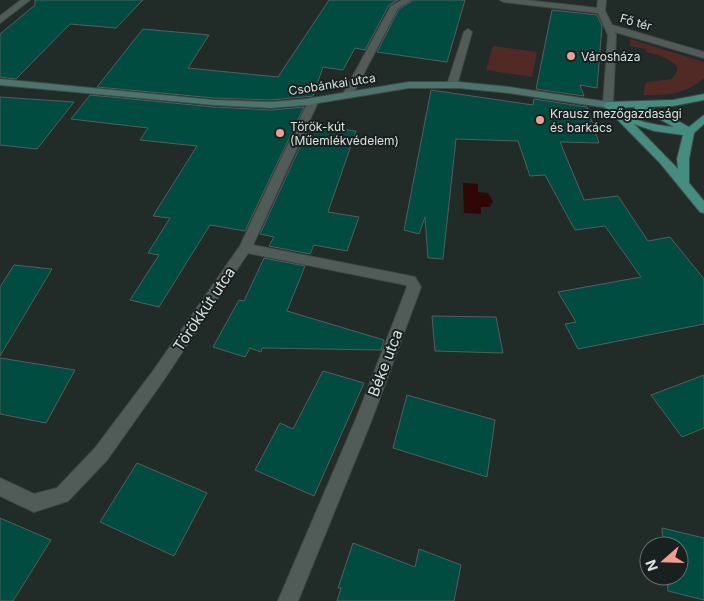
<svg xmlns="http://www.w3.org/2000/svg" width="704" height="601" viewBox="0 0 704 601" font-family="Inter,sans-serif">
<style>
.green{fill:#512a26}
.water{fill:#310706}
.building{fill:#014c40;stroke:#545e5c}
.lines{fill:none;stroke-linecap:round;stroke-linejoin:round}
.service-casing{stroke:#404947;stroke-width:2}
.minor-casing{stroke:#404947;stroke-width:2}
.secondary-casing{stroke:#404947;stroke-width:2}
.primary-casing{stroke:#404947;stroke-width:2}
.service{fill:#515c59;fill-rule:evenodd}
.minor{fill:#515c59;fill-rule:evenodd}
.secondary{fill:#4b756c;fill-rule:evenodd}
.primary{fill:#448d7f;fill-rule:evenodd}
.poi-dot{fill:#f59c92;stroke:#18211f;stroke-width:2}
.labels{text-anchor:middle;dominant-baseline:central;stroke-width:4;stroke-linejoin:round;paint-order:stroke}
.far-street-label{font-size:12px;fill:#dbe1e0;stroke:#18211f}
.far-poi-label{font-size:12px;fill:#dbe1e0;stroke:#18211f;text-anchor:start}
.street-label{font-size:15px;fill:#dbe1e0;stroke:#18211f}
</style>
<rect width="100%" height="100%" fill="#212b28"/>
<path class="green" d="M 630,39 L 704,62 L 704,78 C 687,94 666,96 643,95 L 646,82 L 672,79 L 677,71 L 677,67 C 669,57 658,55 646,52 L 646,49 L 630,46 Z
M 493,46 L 537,52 L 532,77 L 486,70 Z"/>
<path class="water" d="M 463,183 L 478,184 L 478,192 L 488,193 L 493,201 L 490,207 L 481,207 L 481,214 L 464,213 Z"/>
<path class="building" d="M 35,0 L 143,0 L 116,28 L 70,24 L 16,79 L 0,77 L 0,34 L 35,5 Z
M 329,0 L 398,0 L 389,5 L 365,50 L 355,48 L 343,70 L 323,67 L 313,96 L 271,100 L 214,98 L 97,87 L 143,29 L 209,35 L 188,68 L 278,77 Z
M 414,0 L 465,0 L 447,62 L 377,52 L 399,9 Z
M 552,10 L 597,15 L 602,26 L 597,88 L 580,85 L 584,96 L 536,89 Z
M 431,90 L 533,105 L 534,99 L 587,107 L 599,143 L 560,142 L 584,200 L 618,196 L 648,241 L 670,237 L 704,279 L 704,324 L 578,349 L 565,324 L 576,322 L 558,292 L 641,277 L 605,226 L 575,230 L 545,175 L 530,176 L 518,141 L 456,139 L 443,259 L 428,258 L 425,217 L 419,234 L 404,230 Z
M 90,95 L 214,107 L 271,110 L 304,107 L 245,231 L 210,225 L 159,307 L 130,300 L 159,255 L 148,253 L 170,218 L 153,216 L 197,146 L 140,140 L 148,128 L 71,119 Z
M 0,97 L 74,102 L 37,149 L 0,145 Z
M 310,125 L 356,131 L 328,212 L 359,217 L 347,251 L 314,245 L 310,254 L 269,246 L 274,237 L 260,234 Z
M 264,258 L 305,266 L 287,311 L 384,340 L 381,350 L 262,348 L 261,352 L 250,348 L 245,357 L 213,347 L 239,300 L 244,301 Z
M 14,265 L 52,269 L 0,356 L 0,287 Z
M 432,316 L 496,317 L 503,353 L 435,351 Z
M 0,358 L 75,370 L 46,423 L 0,414 Z
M 323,371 L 364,383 L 314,496 L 255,470 L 280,423 L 293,429 Z
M 704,375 L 704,428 L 682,437 L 651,395 Z
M 407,395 L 495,420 L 487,477 L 393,448 Z
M 137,463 L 207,493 L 174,556 L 100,522 Z
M 0,518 L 51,540 L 13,601 L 0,601 Z
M 662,528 L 704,538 L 704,600 L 668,591 L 667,576 L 679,576 L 679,546 L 663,546 Z
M 353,543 L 415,567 L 419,549 L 461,565 L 454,601 L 337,601 L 341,588 L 338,588 Z"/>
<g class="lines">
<g class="service-casing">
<path id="service" d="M 468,29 L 472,32 L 457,85 L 452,88 L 449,87 L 447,85 L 464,32 Z"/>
</g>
<g class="minor-casing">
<path id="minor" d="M 21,0 L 30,0 L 0,23 L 0,16 Z
M 402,0 L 412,0 L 398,8 L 353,94 L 348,97 L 345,96 L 343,94 L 391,6 Z
M 500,0 L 525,0 L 597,8 L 598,0 L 606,0 L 605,11 L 612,25 L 704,52 L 704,58 L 615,32 L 616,35 L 613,105 L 608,108 L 604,107 L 603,105 L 608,35 L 598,13 L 504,2 Z
M 313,99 L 318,102 L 253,245 L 410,276 L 415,277 L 421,287 L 372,419 L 298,601 L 278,601 L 356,419 L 407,287 L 406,285 L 248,253 L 163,381 L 107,460 L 68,501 L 34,512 L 0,496 L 0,478 L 34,494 L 57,488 L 95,448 L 153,371 L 240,246 L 308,102 Z"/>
</g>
<g class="secondary-casing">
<path id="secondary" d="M 0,79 L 214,100 L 271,102 L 306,99 L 409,82 L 459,82 L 509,87 L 608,102 L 613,105 L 608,108 L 509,93 L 459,88 L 409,88 L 306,105 L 271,108 L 214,105 L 0,85 Z"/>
</g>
<g class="primary-casing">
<path id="primary" d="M 704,94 L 704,100 L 673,106 L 646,107 L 662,112 L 689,127 L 704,115 L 704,124 L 694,133 L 689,159 L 689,183 L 704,201 L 704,213 L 700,212 L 660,163 L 603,105 L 608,102 L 673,100 ZM 635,107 L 635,110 L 654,116 L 674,127 C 655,125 630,121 617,108 ZM 634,124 L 654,131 L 683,135 L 677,159 L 678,169 Z"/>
</g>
<use href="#service" class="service"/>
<use href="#minor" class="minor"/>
<use href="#secondary" class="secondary"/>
<use href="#primary" class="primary"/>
</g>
<g class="poi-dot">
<circle cx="571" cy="56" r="5"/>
<circle cx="540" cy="120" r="5"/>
<circle cx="280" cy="133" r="5"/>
</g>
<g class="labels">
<g class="far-street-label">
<text transform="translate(636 22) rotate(16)">Fő tér</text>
<text transform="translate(332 84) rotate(-9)">Csobánkai utca</text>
</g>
<g class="far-poi-label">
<text x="581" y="56">Városháza</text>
<text x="550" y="113">Krausz mezőgazdasági<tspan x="550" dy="14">és barkács</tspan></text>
<text x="290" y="126">Török-kút<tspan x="290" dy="14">(Műemlékvédelem)</tspan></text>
</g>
<g class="street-label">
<text transform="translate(204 309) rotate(-56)">Törökkút utca</text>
<text transform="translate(385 363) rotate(-69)">Béke utca</text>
</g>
</g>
<g transform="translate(664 561) rotate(250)"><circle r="24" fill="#18211f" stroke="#666e6c"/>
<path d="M0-4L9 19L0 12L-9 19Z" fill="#f59c92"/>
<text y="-8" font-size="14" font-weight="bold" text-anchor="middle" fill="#dbe1e0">N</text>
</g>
</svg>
